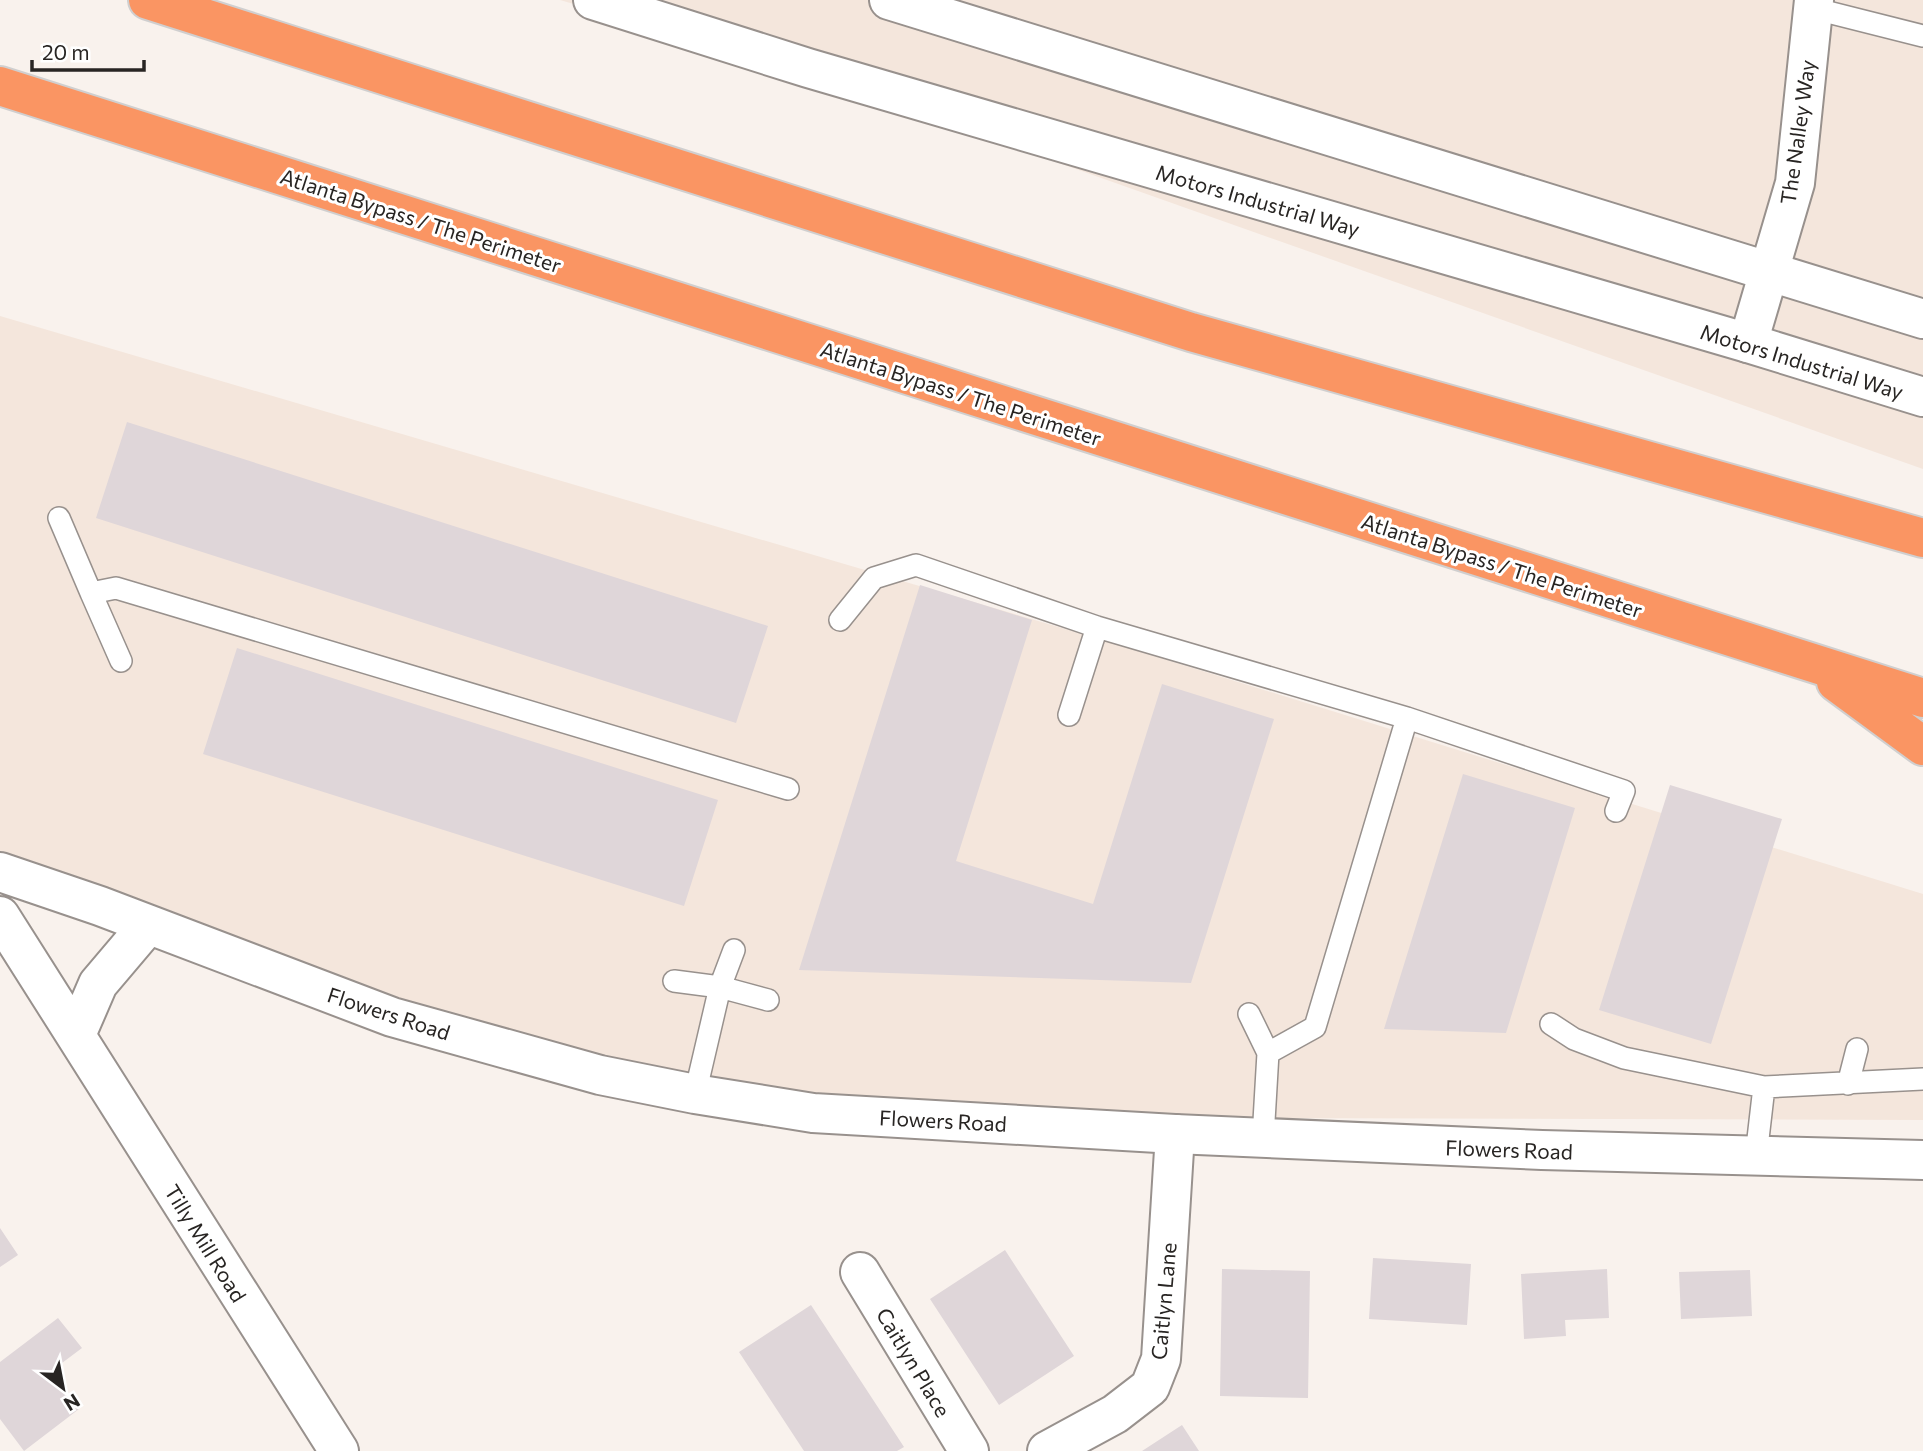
<svg xmlns="http://www.w3.org/2000/svg" width="1923" height="1451" viewBox="0 0 1923 1451" font-family="Commissioner,sans-serif">
<style>
.built{fill:#f4e6dc}
.building{fill:#dfd6d9}
.lines{fill:none;stroke-linecap:round;stroke-linejoin:round}
.service-casing{stroke:#98918d;stroke-width:24}
.minor-casing{stroke:#98918d;stroke-width:42}
.tertiary-casing{stroke:#98918d;stroke-width:42}
.secondary-casing{stroke:#98918d;stroke-width:42}
.motorway-casing{stroke:#d0cfcf;stroke-width:42}
.service{stroke:#fff;stroke-width:21}
.minor{stroke:#fff;stroke-width:38}
.tertiary{stroke:#fff;stroke-width:38}
.secondary{stroke:#fff;stroke-width:38}
.motorway{stroke:#fa9563;stroke-width:38}
.labels{text-anchor:middle;dominant-baseline:central;stroke-width:6;stroke-linejoin:round;paint-order:stroke}
.street-label{font-size:21px;fill:#282523;stroke:#fff}
</style>
<rect width="100%" height="100%" fill="#f9f2ed"/>
<path class="built" d="M 560,0 L 1923,0 L 1923,469 L 791,68 Z
M 0,316 L 1096,638 L 1923,894 L 1923,1120 L 927,1117 L 385,1036 L 0,874 Z"/>
<path class="building" d="M 127,422 L 768,626 L 736,723 L 96,518 Z
M 920,585 L 1032,620 L 956,861 L 1093,904 L 1162,684 L 1274,719 L 1191,983 L 799,970 Z
M 237,648 L 718,800 L 684,906 L 203,754 Z
M 1463,774 L 1575,808 L 1506,1033 L 1384,1029 Z
M 1670,785 L 1782,819 L 1711,1044 L 1599,1010 Z
M 0,1228 L 18,1255 L 0,1267 Z
M 1005,1250 L 1074,1356 L 999,1405 L 930,1299 Z
M 1373,1258 L 1471,1264 L 1467,1325 L 1369,1319 Z
M 1222,1269 L 1310,1271 L 1308,1398 L 1220,1396 Z
M 1607,1269 L 1609,1318 L 1565,1320 L 1566,1336 L 1524,1339 L 1521,1274 Z
M 1750,1270 L 1752,1316 L 1681,1319 L 1679,1272 Z
M 811,1305 L 904,1447 L 897,1451 L 804,1451 L 739,1352 Z
M 58,1318 L 82,1348 L 50,1372 L 79,1409 L 24,1451 L 0,1419 L 0,1362 Z
M 1182,1425 L 1199,1451 L 1142,1451 Z"/>
<g class="lines">
<g class="service-casing">
<path id="service" d="M 1812,8 L 1923,36
M 59,518 L 91,593
M 840,620 L 874,578 L 916,565 L 1097,627 L 1407,718 L 1624,791 L 1616,811
M 121,661 L 91,593 L 116,588 L 788,789
M 1069,715 L 1097,627
M 674,981 L 720,987 L 768,1000
M 1249,1014 L 1268,1053
M 1551,1024 L 1574,1039 L 1624,1058 L 1764,1087 L 1923,1079
M 1848,1084 L 1857,1049
M 695,1094 L 720,987 L 734,950
M 1263,1138 L 1268,1053 L 1315,1027 L 1407,718
M 1756,1156 L 1764,1087"/>
</g>
<g class="minor-casing">
<path id="minor" d="M 860,1272 L 969,1451
M 1047,1451 L 1115,1414 L 1150,1387 L 1161,1359 L 1175,1134"/>
</g>
<g class="tertiary-casing">
<path id="tertiary" d="M 1748,343 L 1795,183 L 1814,0
M 0,872 L 100,906 L 392,1017 L 600,1075 L 695,1094 L 813,1113 L 1175,1134 L 1542,1150 L 1923,1160
M 0,916 L 339,1451
M 76,1035 L 98,984 L 148,925"/>
</g>
<g class="secondary-casing">
<path id="secondary" d="M 593,0 L 808,68 L 1748,343 L 1923,397
M 889,0 L 1923,319"/>
</g>
<g class="motorway-casing">
<path id="motorway" d="M 148,0 L 1191,332 L 1923,538
M 0,86 L 1923,698
M 1836,682 L 1923,746"/>
</g>
<use href="#service" class="service"/>
<use href="#minor" class="minor"/>
<use href="#tertiary" class="tertiary"/>
<use href="#secondary" class="secondary"/>
<use href="#motorway" class="motorway"/>
</g>
<g class="labels">
<g class="street-label">
<text transform="translate(1797 132) rotate(-82)">The Nalley Way</text>
<text transform="translate(1258 200) rotate(16)">Motors Industrial Way</text>
<text transform="translate(421 220) rotate(18)">Atlanta Bypass / The Perimeter</text>
<text transform="translate(1802 361) rotate(17)">Motors Industrial Way</text>
<text transform="translate(961 393) rotate(18)">Atlanta Bypass / The Perimeter</text>
<text transform="translate(1502 565) rotate(18)">Atlanta Bypass / The Perimeter</text>
<text transform="translate(389 1013) rotate(18)">Flowers Road</text>
<text transform="translate(943 1120) rotate(3)">Flowers Road</text>
<text transform="translate(1509 1149) rotate(2)">Flowers Road</text>
<text transform="translate(206 1243) rotate(58)">Tilly Mill Road</text>
<text transform="translate(1163 1301) rotate(-85)">Caitlyn Lane</text>
<text transform="translate(914 1362) rotate(59)">Caitlyn Place</text>
</g>
</g>
<g transform="translate(63 1388) rotate(148)" stroke="#ffffff" stroke-width="5" paint-order="stroke">
<path d="M0-5L12 26L0 18L-12 26Z" fill="#282523"/>
<text y="-10" font-size="19" font-weight="bold" text-anchor="middle" fill="#282523">N</text>
</g>
<path d="M32 60v10h112v-10" fill="none" stroke="#282523" stroke-width="3.5"/>
<text x="42" y="60" font-size="21" fill="#282523" stroke="#ffffff" stroke-width="5" paint-order="stroke">20 m</text>
</svg>
